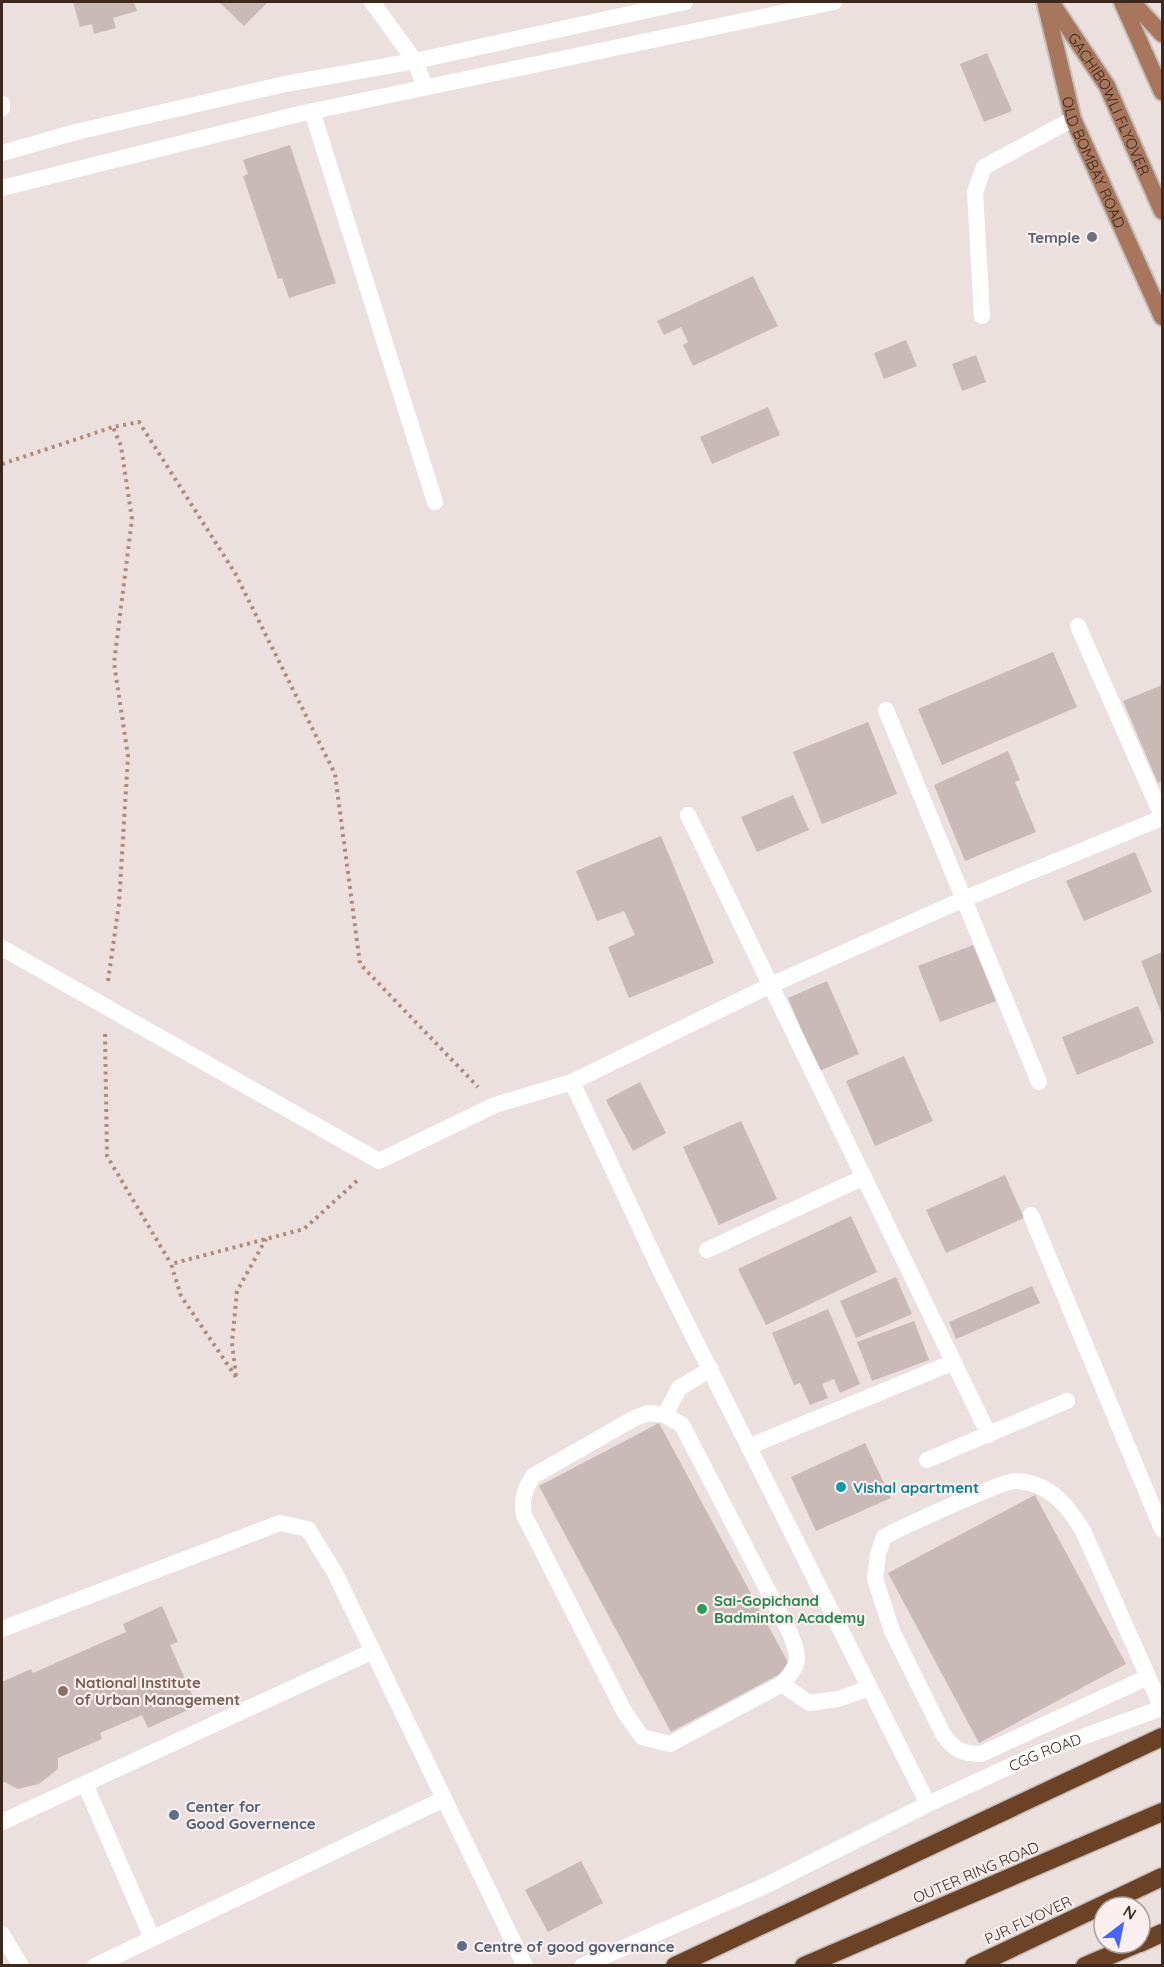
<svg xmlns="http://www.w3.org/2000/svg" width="1164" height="1967" viewBox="0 0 1164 1967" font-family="Quicksand,sans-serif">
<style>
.building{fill:#c9b9b7}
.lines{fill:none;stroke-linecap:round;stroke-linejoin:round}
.primary-casing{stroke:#c5bebb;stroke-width:20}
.motorway-casing{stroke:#c5bebb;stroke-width:21}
.path{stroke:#b38a7a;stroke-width:4;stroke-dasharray:3 4.5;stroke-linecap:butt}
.service{stroke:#fff;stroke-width:16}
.minor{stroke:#fff;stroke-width:16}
.tertiary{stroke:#fff;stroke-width:16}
.primary{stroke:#a7765c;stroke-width:16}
.motorway{stroke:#6c4226;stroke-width:18}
.worship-dot{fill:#6b7280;stroke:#f8efee;stroke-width:2}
.culture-dot{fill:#0f9aa8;stroke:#f8efee;stroke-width:2}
.leisure-dot{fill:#2e9e5b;stroke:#f8efee;stroke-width:2}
.education-dot{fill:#8d6e63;stroke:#f8efee;stroke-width:2}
.service-dot{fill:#5c6f8a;stroke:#f8efee;stroke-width:2}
.labels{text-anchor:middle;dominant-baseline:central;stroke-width:4.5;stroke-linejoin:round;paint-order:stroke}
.street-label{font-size:15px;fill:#3d281d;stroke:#f8efee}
.worship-label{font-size:15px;font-weight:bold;fill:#5b616d;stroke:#f8efee;text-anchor:end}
.culture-label{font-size:15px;font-weight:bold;fill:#0d838f;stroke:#f8efee;text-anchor:start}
.leisure-label{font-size:15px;font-weight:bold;fill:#27864d;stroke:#f8efee;text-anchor:start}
.education-label{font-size:15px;font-weight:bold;fill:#785e54;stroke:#f8efee;text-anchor:start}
.service-label{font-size:15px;font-weight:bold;fill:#4e5e75;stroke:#f8efee;text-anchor:start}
</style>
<rect width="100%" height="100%" fill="#ebe0de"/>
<path class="building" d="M 73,2 L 134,2 L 137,11 L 113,18 L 116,28 L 94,34 L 92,24 L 80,27 Z
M 219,2 L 268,2 L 244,26 Z
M 987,53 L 1012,111 L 984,122 L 960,64 Z
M 290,145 L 336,283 L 289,298 L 282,278 L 278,279 L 243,176 L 248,174 L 243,160 Z
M 753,276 L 778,326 L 693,366 L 683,345 L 688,342 L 681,327 L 664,335 L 657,321 Z
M 906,340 L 917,366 L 884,379 L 874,353 Z
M 976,355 L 986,382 L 962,391 L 952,364 Z
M 768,407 L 780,435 L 712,464 L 700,437 Z
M 1053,652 L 1077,707 L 942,765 L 918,709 Z
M 1162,685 L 1162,781 L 1158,783 L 1123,701 Z
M 868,722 L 897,794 L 822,824 L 793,752 Z
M 1008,751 L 1020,780 L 1015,782 L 1036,832 L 965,861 L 934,785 Z
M 793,795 L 809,830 L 757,852 L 741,817 Z
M 661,836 L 714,963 L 629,998 L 608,947 L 635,935 L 624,911 L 597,921 L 576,871 Z
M 1135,852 L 1152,892 L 1084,921 L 1066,881 Z
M 973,945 L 996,1001 L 940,1022 L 918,966 Z
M 1162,952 L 1162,1015 L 1141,961 Z
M 827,981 L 859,1054 L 819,1071 L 788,998 Z
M 1138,1006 L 1154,1043 L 1077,1075 L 1062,1037 Z
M 904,1056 L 933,1121 L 875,1146 L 846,1081 Z
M 640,1082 L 666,1133 L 633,1151 L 606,1100 Z
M 741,1121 L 777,1199 L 719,1225 L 683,1147 Z
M 1005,1175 L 1024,1218 L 946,1253 L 926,1210 Z
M 851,1216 L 877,1272 L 766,1325 L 738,1269 Z
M 896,1277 L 912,1314 L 856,1338 L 840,1301 Z
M 1032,1286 L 1040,1303 L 956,1339 L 949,1322 Z
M 828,1309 L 860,1384 L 840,1393 L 834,1379 L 822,1384 L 828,1398 L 810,1405 L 800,1383 L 794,1385 L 772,1333 Z
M 914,1321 L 929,1360 L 872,1381 L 857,1342 Z
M 659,1423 L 791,1668 L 671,1732 L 539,1486 Z
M 865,1443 L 891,1498 L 816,1531 L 791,1477 Z
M 1035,1495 L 1126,1664 L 979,1743 L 888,1573 Z
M 162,1606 L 178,1642 L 170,1645 L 197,1706 L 148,1728 L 142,1715 L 100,1733 L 102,1739 L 58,1758 L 58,1769 L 39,1784 L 18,1789 L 2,1781 L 2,1682 L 31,1669 L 33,1673 L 126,1632 L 123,1624 Z
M 581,1861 L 603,1903 L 548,1932 L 525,1890 Z"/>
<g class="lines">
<g class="primary-casing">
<g id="primary">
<path id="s2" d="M 1045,2 L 1073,119 L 1162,317"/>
<path id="s3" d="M 1051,2 L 1107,86 L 1162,211"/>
<path d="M 1122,2 L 1162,92"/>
<path d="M 1132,2 L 1162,34"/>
</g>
</g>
<g class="motorway-casing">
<path id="motorway" d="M 1140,1943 L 1162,1933
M 675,1966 L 1162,1737
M 804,1966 L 1162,1812
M 974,1966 L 1162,1877
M 1085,1966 L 1139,1943"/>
</g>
<path class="path" d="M 2,464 L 113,427
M 108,981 L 119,904 L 128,756 L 114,663 L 132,519 L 121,446 L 113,427 L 139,422 L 235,573 L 335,774 L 360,964 L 478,1087
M 105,1034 L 107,1156 L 171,1264
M 236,1376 L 232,1343 L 237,1291 L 266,1239
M 236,1377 L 181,1296 L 171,1264 L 304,1229 L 360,1178"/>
<path class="service" d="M 312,111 L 435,502
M 648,1413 L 665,1415 L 682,1425 L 790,1633 C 800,1659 801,1662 782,1684 L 670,1744 L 642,1737 L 625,1713 L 524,1515 C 521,1499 525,1489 533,1476 L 635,1418 Z
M 665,1415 L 679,1388 L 711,1369
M 2,1629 L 280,1523 L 308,1529 L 335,1573 L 525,1966
M 1148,1677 L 981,1754 C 962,1754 954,1750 943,1734 L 892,1631 L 875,1579 L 878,1554 L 884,1537 C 900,1528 1004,1480 1016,1481 C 1049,1482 1068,1506 1083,1531 L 1162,1708
M 782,1684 L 809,1703 L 838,1699 L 870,1688
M 85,1784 L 152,1938
M 2,1822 L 373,1651
M 2,1934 L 21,1966
M 95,1966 L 444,1799"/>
<g class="minor">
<path d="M 372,2 L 415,61 L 425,87"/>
<path d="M 2,104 L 2,108"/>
<path d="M 982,316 L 975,192 L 984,167 L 1073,119"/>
<path d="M 1078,626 L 1162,816"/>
<path d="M 886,710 L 1039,1082"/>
<path d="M 688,815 L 989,1435"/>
<path d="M 2,948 L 379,1161 L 495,1105 L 572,1082 L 771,985 L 964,899 L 1162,818"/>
<path d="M 572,1082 L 661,1272 L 928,1804 L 769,1884 L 582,1966"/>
<path d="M 1031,1215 L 1162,1529"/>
<path d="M 707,1250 L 864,1177"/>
<path d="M 750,1446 L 954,1362"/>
<path d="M 927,1460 L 1067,1401"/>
<path id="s1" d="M 928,1804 L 1041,1752 L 1162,1708"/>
</g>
<path class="tertiary" d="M 2,153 L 76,132 L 285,84 L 415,61 L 685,2
M 2,188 L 299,114 L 834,2"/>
<use href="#primary" class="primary"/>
<use href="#motorway" class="motorway"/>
</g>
<circle class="worship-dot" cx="1092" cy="237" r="6"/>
<circle class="culture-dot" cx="841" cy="1487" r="6"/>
<circle class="leisure-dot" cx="702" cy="1609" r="6"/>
<circle class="education-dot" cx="63" cy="1691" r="6"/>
<g class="service-dot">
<circle cx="174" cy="1815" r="6"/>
<circle cx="462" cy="1946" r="6"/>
</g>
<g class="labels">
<g class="street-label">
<text stroke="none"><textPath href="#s3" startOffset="118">GACHIBOWLI FLYOVER</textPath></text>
<text stroke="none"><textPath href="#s2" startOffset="168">OLD BOMBAY ROAD</textPath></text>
<text stroke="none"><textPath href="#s1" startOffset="128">CGG ROAD</textPath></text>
<text transform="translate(976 1872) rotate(-23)">OUTER RING ROAD</text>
<text transform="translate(1028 1920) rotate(-25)">PJR FLYOVER</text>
</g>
<g class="worship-label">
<text x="1080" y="237">Temple</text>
</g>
<g class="culture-label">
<text x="853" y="1487">Vishal apartment</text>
</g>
<g class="leisure-label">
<text x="714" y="1600">Sai-Gopichand<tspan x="714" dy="17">Badminton Academy</tspan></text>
</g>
<g class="education-label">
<text x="75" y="1682">National Institute<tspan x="75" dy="17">of Urban Management</tspan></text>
</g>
<g class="service-label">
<text x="186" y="1806">Center for<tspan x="186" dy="17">Good Governence</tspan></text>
<text x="474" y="1946">Centre of good governance</text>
</g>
</g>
<rect width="1164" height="1967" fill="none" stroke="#3d281d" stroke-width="6"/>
<g transform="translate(1122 1925) rotate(32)"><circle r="28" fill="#f8efee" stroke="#ad9f9a" stroke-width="1.5"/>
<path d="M0-4.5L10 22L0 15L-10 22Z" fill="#4864ff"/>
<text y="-9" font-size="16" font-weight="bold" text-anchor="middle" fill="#3d281d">N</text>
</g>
</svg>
